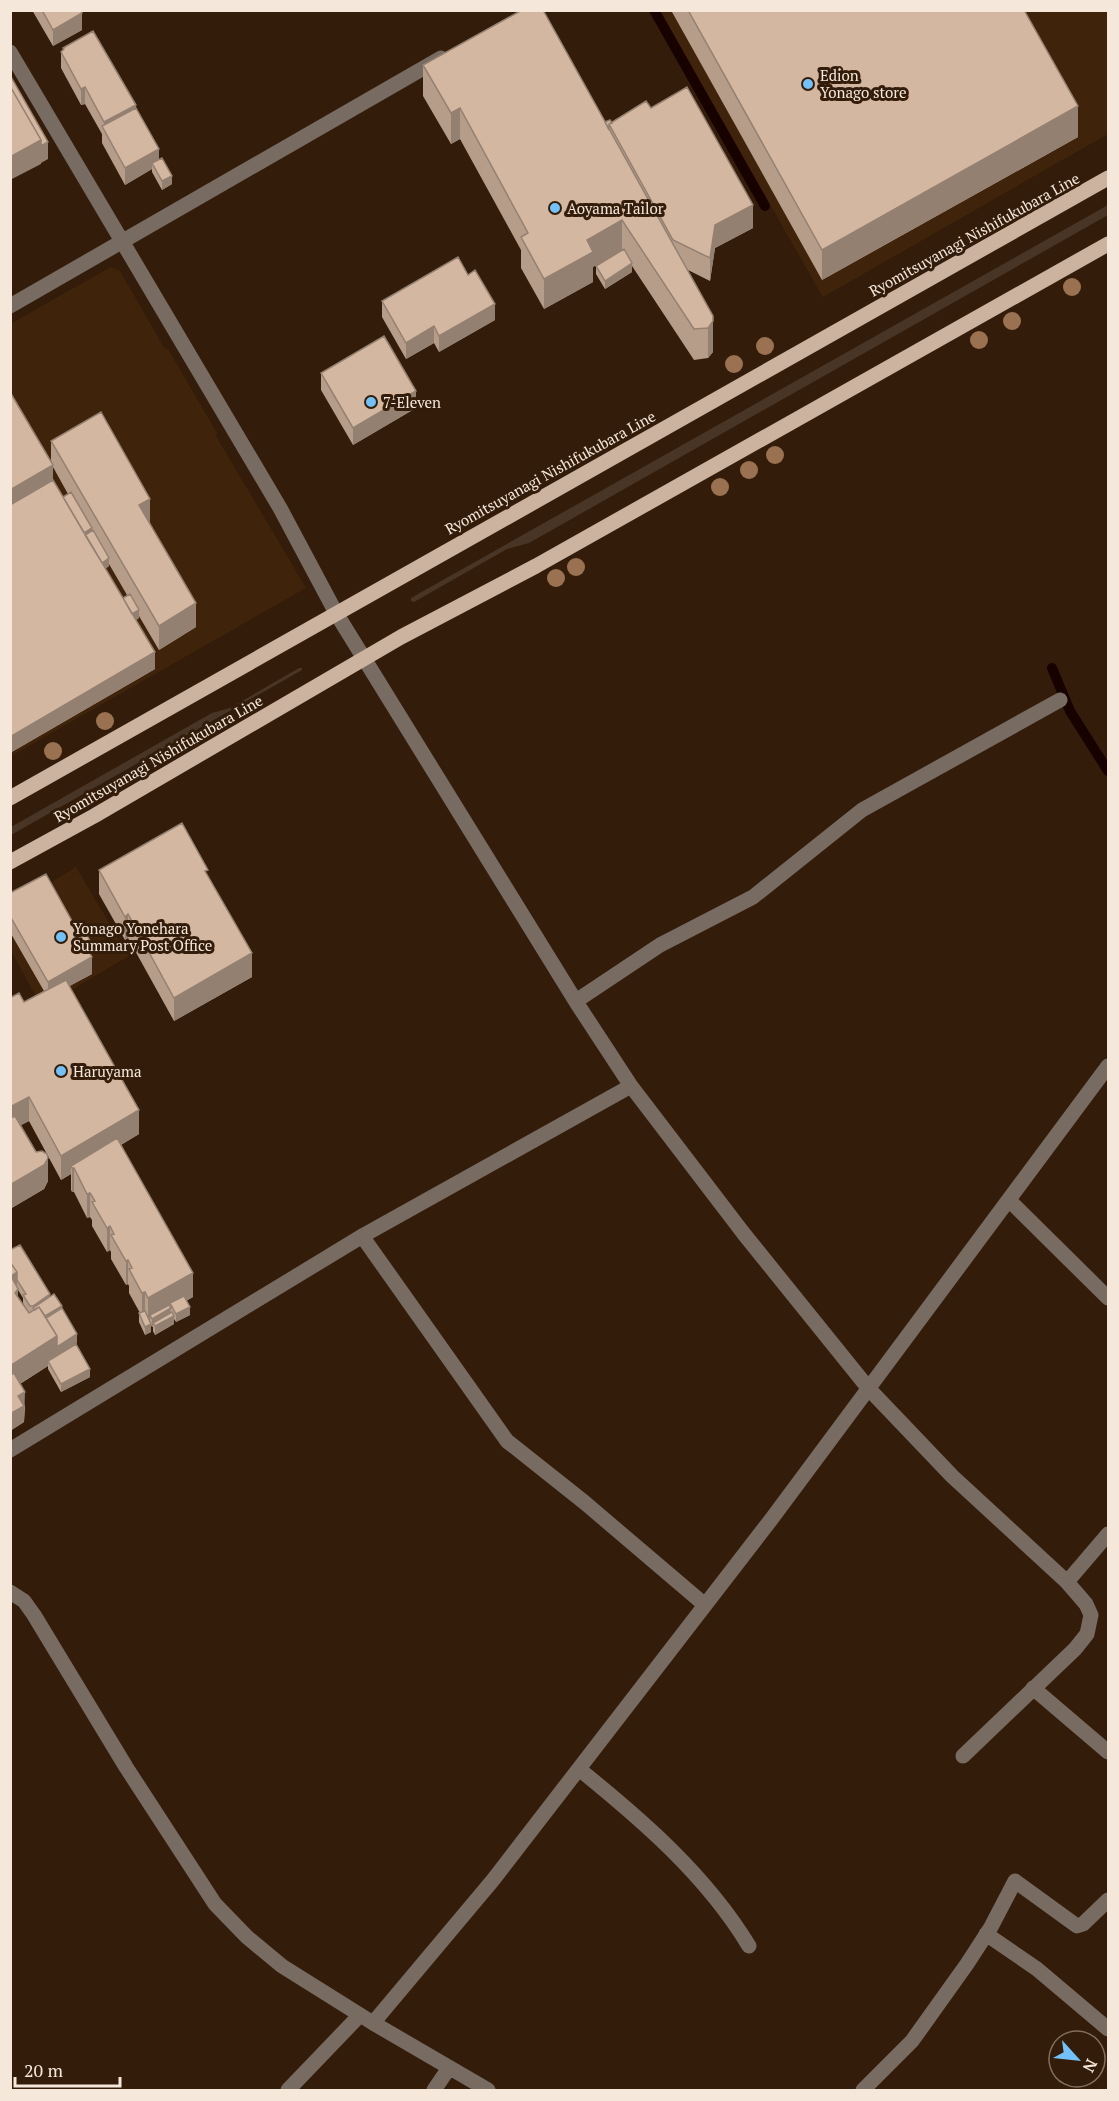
<svg xmlns="http://www.w3.org/2000/svg" width="1119" height="2101" viewBox="0 0 1119 2101" font-family="'PT Serif',serif">
<style>
.built{fill:#3f230a}
.grass{fill:#493526}
.lines{fill:none;stroke-linecap:round;stroke-linejoin:round}
.stream{stroke:#170200;stroke-width:10}
.minor{stroke:#776b62;stroke-width:15}
.major{stroke:#ccb3a0;stroke-width:15}
.tree{fill:#9a7252}
.wall{fill:#b69d8a;fill-rule:evenodd}
.shaded-wall{fill:#948071}
.building{fill:#d4b7a1;stroke:#948071;stroke-width:1.5}
.poi-dot{fill:#73c1f6;stroke:#331d0a;stroke-width:2}
.labels{text-anchor:middle;dominant-baseline:central;stroke-width:6;stroke-linejoin:round;paint-order:stroke}
.poi-label{font-size:15px;fill:#f6e7db;stroke:#331d0a;text-anchor:start}
.street-label{font-size:15px;fill:#f6e7db;stroke:#331d0a}
</style>
<rect width="100%" height="100%" fill="#331d0a"/>
<path class="built" d="M 659,11 L 1108,11 L 1108,134 L 823,297 Z
M 111,267 L 120,271 L 165,349 L 168,349 L 217,433 L 216,436 L 306,588 L 11,756 L 10,324 Z
M 76,867 L 129,956 L 42,1007 L 11,951 L 11,907 Z"/>
<path class="grass" d="M 1108,205 L 1108,215 L 529,543 L 507,549 L 414,602 L 411,601 L 411,598 Z
M 299,668 L 302,668 L 302,670 L 11,835 L 11,827 L 212,713 L 230,708 Z"/>
<g class="lines">
<path class="stream" d="M 654,10 L 765,206
M 1052,668 L 1070,711 L 1108,771"/>
<path class="minor" d="M 10,52 L 280,508 L 336,613 L 578,1005 L 631,1086 L 744,1234 L 869,1389 L 952,1476 L 1067,1582 L 1086,1604 L 1091,1615 L 1087,1634 L 1075,1649 L 963,1756
M 10,306 L 441,58
M 576,1001 L 660,945 L 753,897 L 862,810 L 1060,700
M 1009,1200 L 1108,1298
M 362,1236 L 507,1441 L 584,1502 L 705,1605
M 10,1450 L 364,1235 L 631,1086
M 1067,1582 L 1108,1534
M 10,1592 L 24,1601 L 34,1615 L 126,1767 L 215,1904 L 247,1937 L 282,1966 L 373,2023 L 488,2090
M 1033,1688 L 1108,1752
M 579,1769 C 642,1820 706,1875 749,1946
M 986,1934 L 1037,1969 L 1108,2029
M 373,2023 L 493,1880 L 773,1517 L 1108,1066
M 288,2090 L 360,2015
M 434,2090 L 449,2068
M 863,2090 L 912,2041 L 967,1964 L 991,1927 L 1015,1881 L 1077,1926 L 1083,1924 L 1108,1900"/>
<path class="major" d="M 10,798 L 1108,178
M 10,862 L 94,816 L 401,637 L 536,566 L 1108,244"/>
</g>
<g class="tree">
<circle cx="1072" cy="287" r="9"/>
<circle cx="1012" cy="321" r="9"/>
<circle cx="979" cy="340" r="9"/>
<circle cx="765" cy="346" r="9"/>
<circle cx="734" cy="364" r="9"/>
<circle cx="775" cy="455" r="9"/>
<circle cx="749" cy="470" r="9"/>
<circle cx="720" cy="487" r="9"/>
<circle cx="576" cy="567" r="9"/>
<circle cx="556" cy="578" r="9"/>
<circle cx="105" cy="721" r="9"/>
<circle cx="53" cy="751" r="9"/>
</g>
<path class="wall" d="M 32,10 L 80,10 L 82,30 L 53,46 Z
M 672,10 L 1024,10 L 1078,137 L 822,280 L 672,12 Z
M 63,48 L 136,109 L 159,160 L 172,184 L 162,190 L 152,172 L 152,169 L 125,185 L 102,143 L 102,134 L 85,104 L 81,105 L 61,68 L 61,52 L 63,50 Z
M 423,65 L 605,122 L 612,123 L 651,108 L 753,228 L 715,248 L 710,281 L 688,270 L 713,316 L 713,352 L 708,358 L 694,360 L 632,266 L 632,272 L 605,289 L 596,274 L 596,266 L 622,250 L 593,267 L 593,282 L 544,309 L 521,268 L 521,250 L 460,139 L 451,144 L 423,96 Z
M 382,301 L 495,320 L 439,352 L 434,343 L 406,359 L 382,317 Z
M 321,373 L 416,408 L 353,445 L 321,390 Z
M 10,381 L 11,393 L 51,462 L 51,441 L 150,523 L 196,627 L 159,650 L 139,616 L 139,618 L 136,620 L 155,669 L 10,753 ZM 53,467 L 68,494 L 63,497 L 53,480 ZM 109,564 L 127,595 L 123,598 L 105,569 L 109,566 Z
M 99,870 L 208,876 L 252,977 L 174,1021 L 128,938 L 125,940 L 99,894 Z
M 10,893 L 81,937 L 91,952 L 90,953 L 92,974 L 69,986 L 139,1134 L 121,1145 L 193,1297 L 186,1301 L 190,1315 L 176,1322 L 174,1319 L 174,1324 L 155,1335 L 153,1331 L 153,1327 L 152,1327 L 151,1325 L 151,1332 L 145,1335 L 139,1322 L 139,1313 L 140,1313 L 129,1293 L 129,1286 L 128,1284 L 126,1285 L 111,1259 L 111,1252 L 110,1250 L 107,1252 L 92,1226 L 92,1220 L 90,1217 L 87,1218 L 74,1192 L 72,1192 L 71,1190 L 71,1174 L 61,1180 L 29,1121 L 21,1125 L 48,1181 L 44,1189 L 10,1209 L 10,998 L 24,1002 L 44,991 L 10,932 Z
M 10,1250 L 50,1297 L 62,1308 L 77,1343 L 57,1355 L 90,1377 L 61,1392 L 48,1369 L 48,1366 L 20,1384 L 25,1408 L 24,1422 L 10,1431 ZM 18,1290 L 23,1298 L 23,1303 L 28,1312 L 18,1297 Z"/>
<path class="shaded-wall" d="M 82,13 L 82,30 L 53,46 L 53,30 Z
M 85,87 L 85,104 L 81,105 L 81,89 Z
M 136,105 L 136,121 L 104,131 L 104,122 Z
M 1078,106 L 1078,137 L 822,280 L 822,250 Z
M 460,108 L 460,139 L 451,144 L 451,113 Z
M 41,140 L 41,164 L 10,180 L 10,157 Z
M 48,142 L 48,159 L 41,163 L 41,146 Z
M 159,149 L 159,165 L 152,163 L 152,169 L 125,185 L 125,168 Z
M 172,176 L 172,184 L 162,190 L 162,181 Z
M 753,205 L 753,228 L 715,248 L 710,281 L 710,258 L 715,225 Z
M 622,220 L 622,250 L 593,267 L 593,282 L 544,309 L 544,279 L 587,240 Z
M 632,263 L 632,272 L 605,289 L 605,281 Z
M 495,304 L 495,320 L 439,352 L 439,336 Z
M 713,316 L 713,352 L 708,358 L 708,328 Z
M 434,326 L 434,343 L 406,359 L 406,343 Z
M 416,391 L 416,408 L 353,445 L 353,428 Z
M 53,465 L 53,496 L 10,520 L 10,490 Z
M 150,499 L 150,523 L 139,529 L 139,505 Z
M 92,528 L 92,536 L 81,535 Z
M 109,558 L 109,566 L 99,573 L 99,564 Z
M 196,603 L 196,627 L 159,650 L 159,626 Z
M 139,610 L 139,618 L 129,624 L 129,616 Z
M 155,652 L 155,669 L 10,753 L 10,737 Z
M 128,914 L 128,938 L 125,940 L 125,917 Z
M 91,944 L 91,952 L 84,956 L 84,947 Z
M 252,953 L 252,977 L 174,1021 L 174,998 Z
M 92,957 L 92,974 L 48,998 L 48,982 Z
M 29,1097 L 29,1121 L 10,1131 L 10,1107 Z
M 139,1110 L 139,1134 L 76,1171 L 74,1168 L 74,1192 L 72,1192 L 72,1168 L 71,1166 L 71,1174 L 61,1180 L 61,1156 Z
M 48,1158 L 48,1181 L 44,1189 L 10,1209 L 10,1185 Z
M 90,1193 L 90,1217 L 87,1218 L 87,1194 Z
M 110,1226 L 110,1250 L 107,1252 L 107,1228 Z
M 128,1260 L 128,1284 L 126,1285 L 126,1261 Z
M 17,1272 L 17,1290 L 18,1289 L 18,1313 L 11,1276 Z
M 193,1273 L 193,1297 L 173,1308 L 170,1303 L 171,1316 L 153,1323 L 153,1327 L 152,1327 L 152,1319 L 150,1315 L 150,1321 L 148,1322 L 148,1298 Z
M 145,1292 L 145,1316 L 142,1317 L 142,1293 Z
M 50,1294 L 50,1303 L 33,1308 L 33,1314 L 33,1306 Z
M 62,1306 L 62,1314 L 41,1318 Z
M 190,1307 L 190,1315 L 176,1322 L 176,1314 Z
M 174,1316 L 174,1324 L 155,1335 L 155,1326 Z
M 151,1324 L 151,1332 L 145,1335 L 145,1327 Z
M 77,1334 L 77,1343 L 48,1361 L 48,1366 L 10,1390 L 10,1366 L 57,1336 Z
M 90,1369 L 90,1377 L 61,1392 L 61,1384 Z
M 25,1392 L 24,1422 L 10,1431 L 10,1414 L 18,1396 Z"/>
<path class="building" d="M 42,10 L 80,10 L 82,13 L 53,30 Z
M 522,10 L 543,10 L 713,316 L 713,321 L 708,328 L 694,329 L 622,220 L 587,240 L 593,252 L 544,279 L 521,237 L 528,233 L 460,108 L 451,113 L 423,65 Z
M 688,10 L 1024,10 L 1078,106 L 822,250 Z
M 93,31 L 136,105 L 104,122 L 85,87 L 81,89 L 61,52 L 64,49 L 63,48 Z
M 10,75 L 48,142 L 41,146 L 41,140 L 10,86 Z
M 10,86 L 41,140 L 10,157 Z
M 687,87 L 753,205 L 715,225 L 710,258 L 673,240 L 609,124 L 646,101 L 651,108 Z
M 136,108 L 159,149 L 125,168 L 102,126 Z
M 610,120 L 612,123 L 609,124 L 609,130 L 605,122 Z
M 162,158 L 172,176 L 162,181 L 152,163 Z
M 624,249 L 632,263 L 605,281 L 596,266 Z
M 458,257 L 468,275 L 475,270 L 495,304 L 439,336 L 434,326 L 406,343 L 382,301 Z
M 384,336 L 416,391 L 353,428 L 321,373 Z
M 10,392 L 53,465 L 10,490 Z
M 101,412 L 150,499 L 139,505 L 196,603 L 159,626 L 51,441 Z
M 53,480 L 155,652 L 10,737 L 10,505 Z
M 71,492 L 92,528 L 84,533 L 63,497 Z
M 93,530 L 109,558 L 102,563 L 85,535 Z
M 130,594 L 139,610 L 132,614 L 123,598 Z
M 182,823 L 208,870 L 205,871 L 252,953 L 174,998 L 128,914 L 125,917 L 99,870 Z
M 46,874 L 92,957 L 48,982 L 10,916 L 10,893 Z
M 87,934 L 91,944 L 86,946 L 81,937 Z
M 66,980 L 139,1110 L 61,1156 L 29,1097 L 10,1107 L 10,998 L 19,993 L 24,1002 Z
M 15,1116 L 36,1152 L 42,1151 L 47,1154 L 48,1158 L 44,1165 L 10,1185 L 10,1118 Z
M 117,1138 L 193,1273 L 148,1298 L 145,1292 L 142,1293 L 129,1269 L 132,1268 L 128,1260 L 126,1261 L 111,1235 L 114,1234 L 110,1226 L 107,1228 L 92,1202 L 95,1201 L 90,1193 L 87,1194 L 74,1168 L 72,1168 L 71,1166 Z
M 20,1245 L 50,1294 L 33,1306 L 30,1306 L 23,1295 L 26,1294 L 17,1280 L 17,1272 L 10,1262 L 10,1250 Z
M 10,1262 L 17,1272 L 11,1276 L 18,1289 L 15,1293 L 29,1313 L 39,1307 L 57,1336 L 10,1366 Z
M 54,1294 L 62,1306 L 45,1316 L 39,1307 L 35,1310 L 33,1308 Z
M 184,1296 L 190,1307 L 176,1314 L 170,1303 Z
M 169,1305 L 171,1308 L 152,1319 L 150,1315 Z
M 62,1308 L 77,1334 L 57,1347 L 57,1336 L 46,1318 Z
M 145,1311 L 151,1324 L 145,1327 L 139,1313 Z
M 172,1312 L 174,1316 L 155,1326 L 153,1323 Z
M 76,1344 L 90,1369 L 61,1384 L 48,1361 Z
M 14,1373 L 25,1392 L 18,1396 L 24,1406 L 10,1414 L 10,1375 Z"/>
<g class="poi-dot">
<circle cx="808" cy="84" r="6"/>
<circle cx="555" cy="208" r="6"/>
<circle cx="371" cy="402" r="6"/>
<circle cx="61" cy="937" r="6"/>
<circle cx="61" cy="1071" r="6"/>
</g>
<g class="labels">
<g class="poi-label">
<text x="820" y="75">Edion<tspan x="820" dy="17">Yonago store</tspan></text>
<text x="567" y="208">Aoyama Tailor</text>
<text x="383" y="402">7-Eleven</text>
<text x="73" y="928">Yonago Yonehara<tspan x="73" dy="17">Summary Post Office</tspan></text>
<text x="73" y="1071">Haruyama</text>
</g>
<g class="street-label">
<text transform="translate(974 234) rotate(-29)">Ryomitsuyanagi Nishifukubara Line</text>
<text transform="translate(550 472) rotate(-29)">Ryomitsuyanagi Nishifukubara Line</text>
<text transform="translate(158 758) rotate(-30)">Ryomitsuyanagi Nishifukubara Line</text>
</g>
</g>
<rect width="1119" height="2101" fill="none" stroke="#f6e7db" stroke-width="24"/>
<g transform="translate(1077 2059) rotate(117)"><circle r="28" fill="#331d0a" stroke="#816e5e" stroke-width="1.5"/>
<path d="M0-4.5L10 22L0 15L-10 22Z" fill="#73c1f6"/>
<text y="-9" font-size="16" font-weight="bold" text-anchor="middle" fill="#f6e7db">N</text>
</g>
<path d="M15 2077v9h105v-9" fill="none" stroke="#f6e7db" stroke-width="3"/>
<text x="24" y="2077" font-size="18" fill="#f6e7db" stroke="#331d0a" stroke-width="4.5" paint-order="stroke">20 m</text>
</svg>
